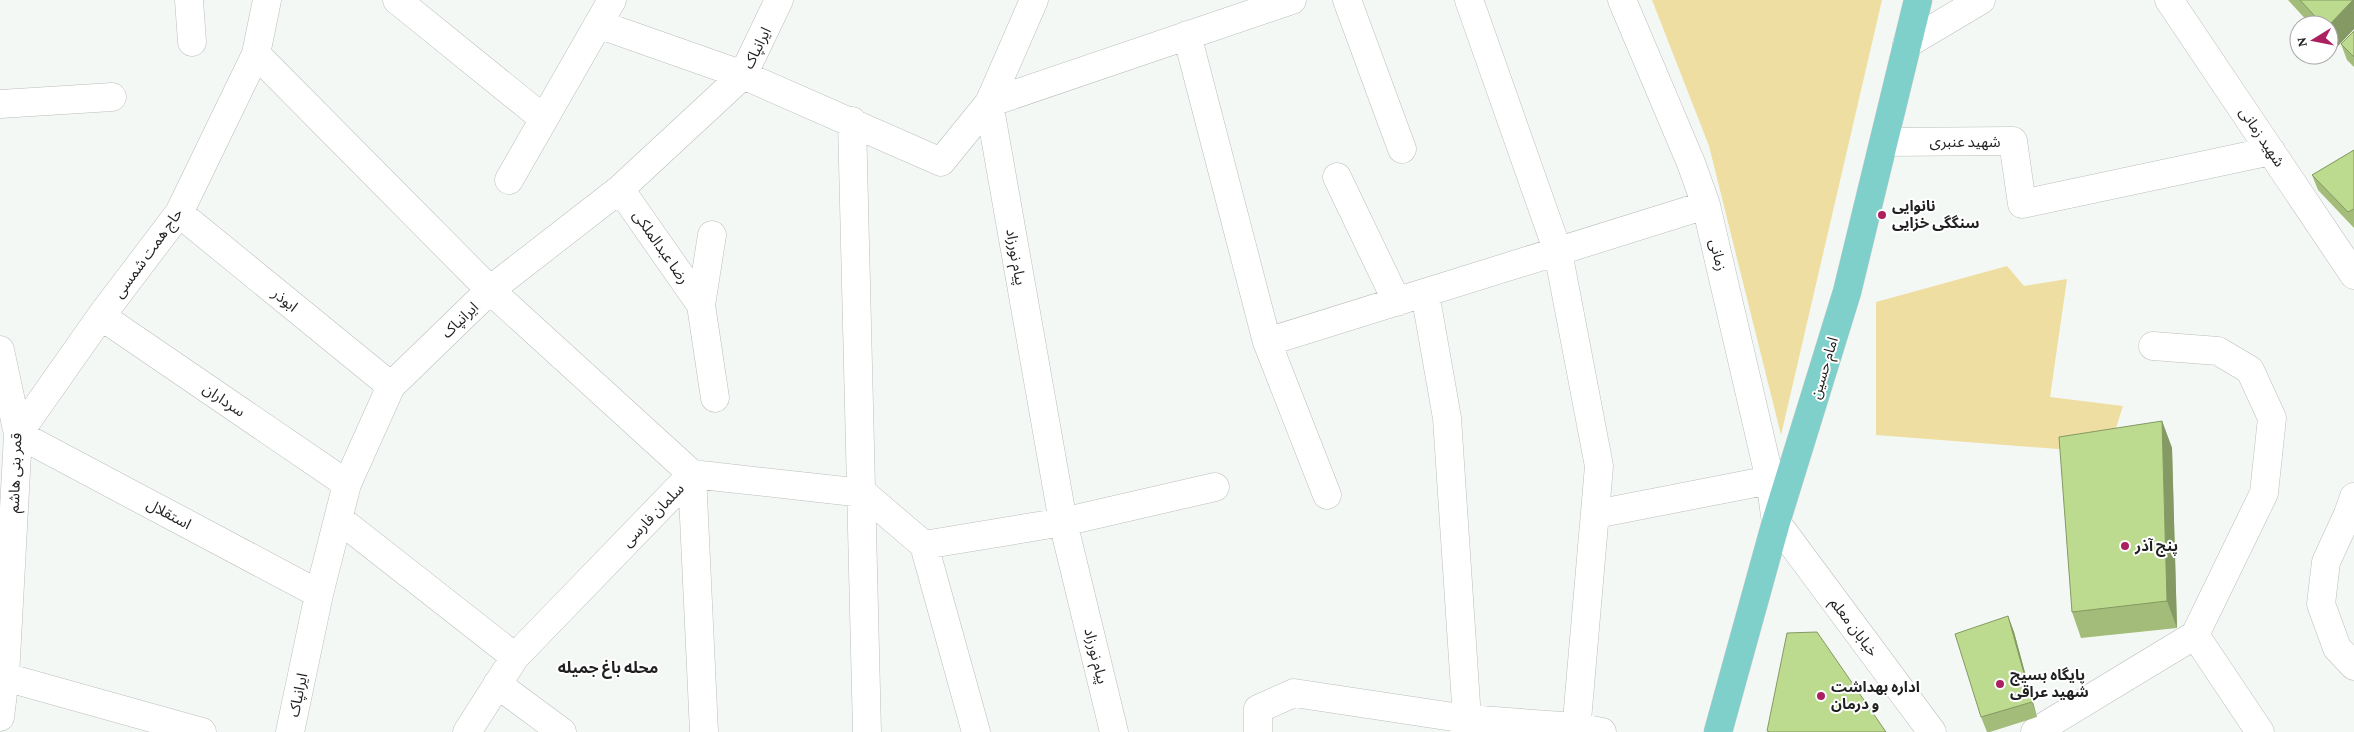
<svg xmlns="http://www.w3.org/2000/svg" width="2354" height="732" viewBox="0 0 2354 732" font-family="'Crimson Pro','Noto Sans Arabic',serif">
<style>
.green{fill:#efdea2}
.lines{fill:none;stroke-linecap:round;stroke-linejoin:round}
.minor-casing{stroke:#bbbebc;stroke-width:29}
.major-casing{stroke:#d2d2d2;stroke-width:29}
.minor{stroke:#fff;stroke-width:28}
.major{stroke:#7fcfcb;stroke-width:28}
.wall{fill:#a3bc7a}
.shaded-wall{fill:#849963}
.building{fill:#bddb8e;stroke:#849963}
.poi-dot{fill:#ac2060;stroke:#fff;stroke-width:2}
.labels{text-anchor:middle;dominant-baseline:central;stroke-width:4;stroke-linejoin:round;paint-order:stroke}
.street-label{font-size:15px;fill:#1f201f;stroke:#fff}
.poi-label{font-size:15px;font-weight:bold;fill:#1f201f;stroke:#fff;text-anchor:start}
.neighbourhood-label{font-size:16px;font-weight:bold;fill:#1f201f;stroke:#fff}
</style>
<rect width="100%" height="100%" fill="#f4f8f5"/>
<path class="green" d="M 1652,0 L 1882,0 L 1781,435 L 1709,146 Z
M 2007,266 L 2024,286 L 2067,279 L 2050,397 L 2123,406 L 2108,453 L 1876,435 L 1876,302 Z"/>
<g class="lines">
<g class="minor-casing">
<path id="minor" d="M 189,0 L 192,42
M 267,0 L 256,54 L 179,213 L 101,316 L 18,434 L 319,594
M 397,0 L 544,119
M 1034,0 L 989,103 L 1063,522 L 1114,732
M 1347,0 L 1402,149
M 1469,0 L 1558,252 L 1599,466 L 1576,732
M 1622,0 L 1691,163 L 1706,205 L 1770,480 L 1776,522 L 1932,732
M 2169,0 L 2354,275
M 598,24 L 743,75 L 941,162 L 989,103 L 1292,0
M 1187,35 L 1267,342 L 1327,495
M 1907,44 L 1981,0
M 256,54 L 490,290 L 692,474 L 704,732
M 0,104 L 112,97
M 852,121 C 856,325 863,528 867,732
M 1884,142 L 2013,141 L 2022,204 L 2271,151
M 1337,177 L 1397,302
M 509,180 L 612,0
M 620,189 L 701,305
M 179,213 L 391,386
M 712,235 L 701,305 L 715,398
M 1425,293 L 1447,418 L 1467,719 L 1464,732
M 101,316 L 347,484
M 1267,342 L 1706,205
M 0,350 L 18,434 L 5,677 L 0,717
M 2354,497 L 2348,514 L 2326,562 L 2321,604 L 2337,648 L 2354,666
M 1596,514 L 1770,480
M 339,519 L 515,657
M 924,545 L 976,732
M 2195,635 L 2260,732
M 5,677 L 202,732
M 497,684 L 562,732
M 290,732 L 319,594 L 347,484 L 391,386 L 490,290 L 620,189 L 743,75 L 779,0
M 467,732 L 515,657 L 692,474 L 863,493 L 924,545 L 1063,522 L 1215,487
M 1258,732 L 1258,709 L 1294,693 L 1467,719 L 1576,727 L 1602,732
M 2035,732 L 2195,635 L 2264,493 L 2272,418 L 2250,370 L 2218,351 L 2153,346"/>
</g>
<g class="major-casing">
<path id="major" d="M 1718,732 L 1776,522 L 1847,292 L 1918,0"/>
</g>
<use href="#minor" class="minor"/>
<use href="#major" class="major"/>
</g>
<path class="wall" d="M 2288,0 L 2354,0 L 2354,29 L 2334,50 L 2329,45 L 2329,25 L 2311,25 Z
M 2354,31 L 2354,67 L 2347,60 L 2341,44 Z
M 2354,150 L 2354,228 L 2318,190 L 2312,175 Z
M 2162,421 L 2172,448 L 2177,628 L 2081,638 L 2072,612 Z
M 2008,616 L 2014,632 L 2037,717 L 1990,732 L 1987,732 L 1981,717 Z"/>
<path class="shaded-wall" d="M 2353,0 L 2354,0 L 2354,29 L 2334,50 L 2329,36 L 2329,25 Z
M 2162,421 L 2172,448 L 2177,628 L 2167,601 Z
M 2008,616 L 2014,632 L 2037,717 L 2032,702 Z"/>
<path class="building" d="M 2300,0 L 2353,0 L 2329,25 L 2323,25 Z
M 2354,31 L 2354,57 L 2341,44 Z
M 2354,150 L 2354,209 L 2348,212 L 2312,175 Z
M 2162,421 L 2167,601 L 2072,612 L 2059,437 Z
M 2008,616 L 2032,702 L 1981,717 L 1955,634 Z
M 1817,632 L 1886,732 L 1770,732 L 1767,731 L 1787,633 Z"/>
<g class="poi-dot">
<circle cx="1882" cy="215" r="5"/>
<circle cx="2125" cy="546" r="5"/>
<circle cx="2000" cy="684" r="5"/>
<circle cx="1821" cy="696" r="5"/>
</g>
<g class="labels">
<g class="street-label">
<text transform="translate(757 48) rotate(-64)">ایرانپاک</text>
<text transform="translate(2262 137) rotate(56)">شهید زمانی</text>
<text x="1965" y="142">شهید عنبری</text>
<text transform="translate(661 247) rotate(55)">رضا عبدالملکی</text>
<text transform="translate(148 253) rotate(-54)">حاج همت شمسی</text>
<text transform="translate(1718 255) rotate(77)">زمانی</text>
<text transform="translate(1016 257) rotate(80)">پیام نورزاد</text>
<text transform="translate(285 300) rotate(39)">ابوذر</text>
<text transform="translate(460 320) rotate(-44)">ایرانپاک</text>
<text transform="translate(1824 368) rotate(-73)">امام حسین</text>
<text transform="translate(224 400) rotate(34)">سرداران</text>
<text transform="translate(15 473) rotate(-88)">قمر بنی هاشم</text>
<text transform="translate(169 514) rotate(28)">استقلال</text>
<text transform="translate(653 515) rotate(-46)">سلمان فارسی</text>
<text transform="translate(1854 627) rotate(53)">خیابان معلم</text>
<text transform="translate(1096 656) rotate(76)">پیام نورزاد</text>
<text transform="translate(298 695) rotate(-78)">ایرانپاک</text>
</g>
<g class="poi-label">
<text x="1892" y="206">نانوایی<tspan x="1892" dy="17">سنگگی خزایی</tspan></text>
<text x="2135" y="546">پنج آذر</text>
<text x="2010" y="675">پایگاه بسیج<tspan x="2010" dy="17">شهید عراقی</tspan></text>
<text x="1831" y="687">اداره بهداشت<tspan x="1831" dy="17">و درمان</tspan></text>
</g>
<g class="neighbourhood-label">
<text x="608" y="667">محله باغ‌ جمیله</text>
</g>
</g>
<g transform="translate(2314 40) rotate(260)"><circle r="24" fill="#ffffff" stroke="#a5a6a5"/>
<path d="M0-4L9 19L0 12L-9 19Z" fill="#ac2060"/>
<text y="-8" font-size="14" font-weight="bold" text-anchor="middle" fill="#1f201f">N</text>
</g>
</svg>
